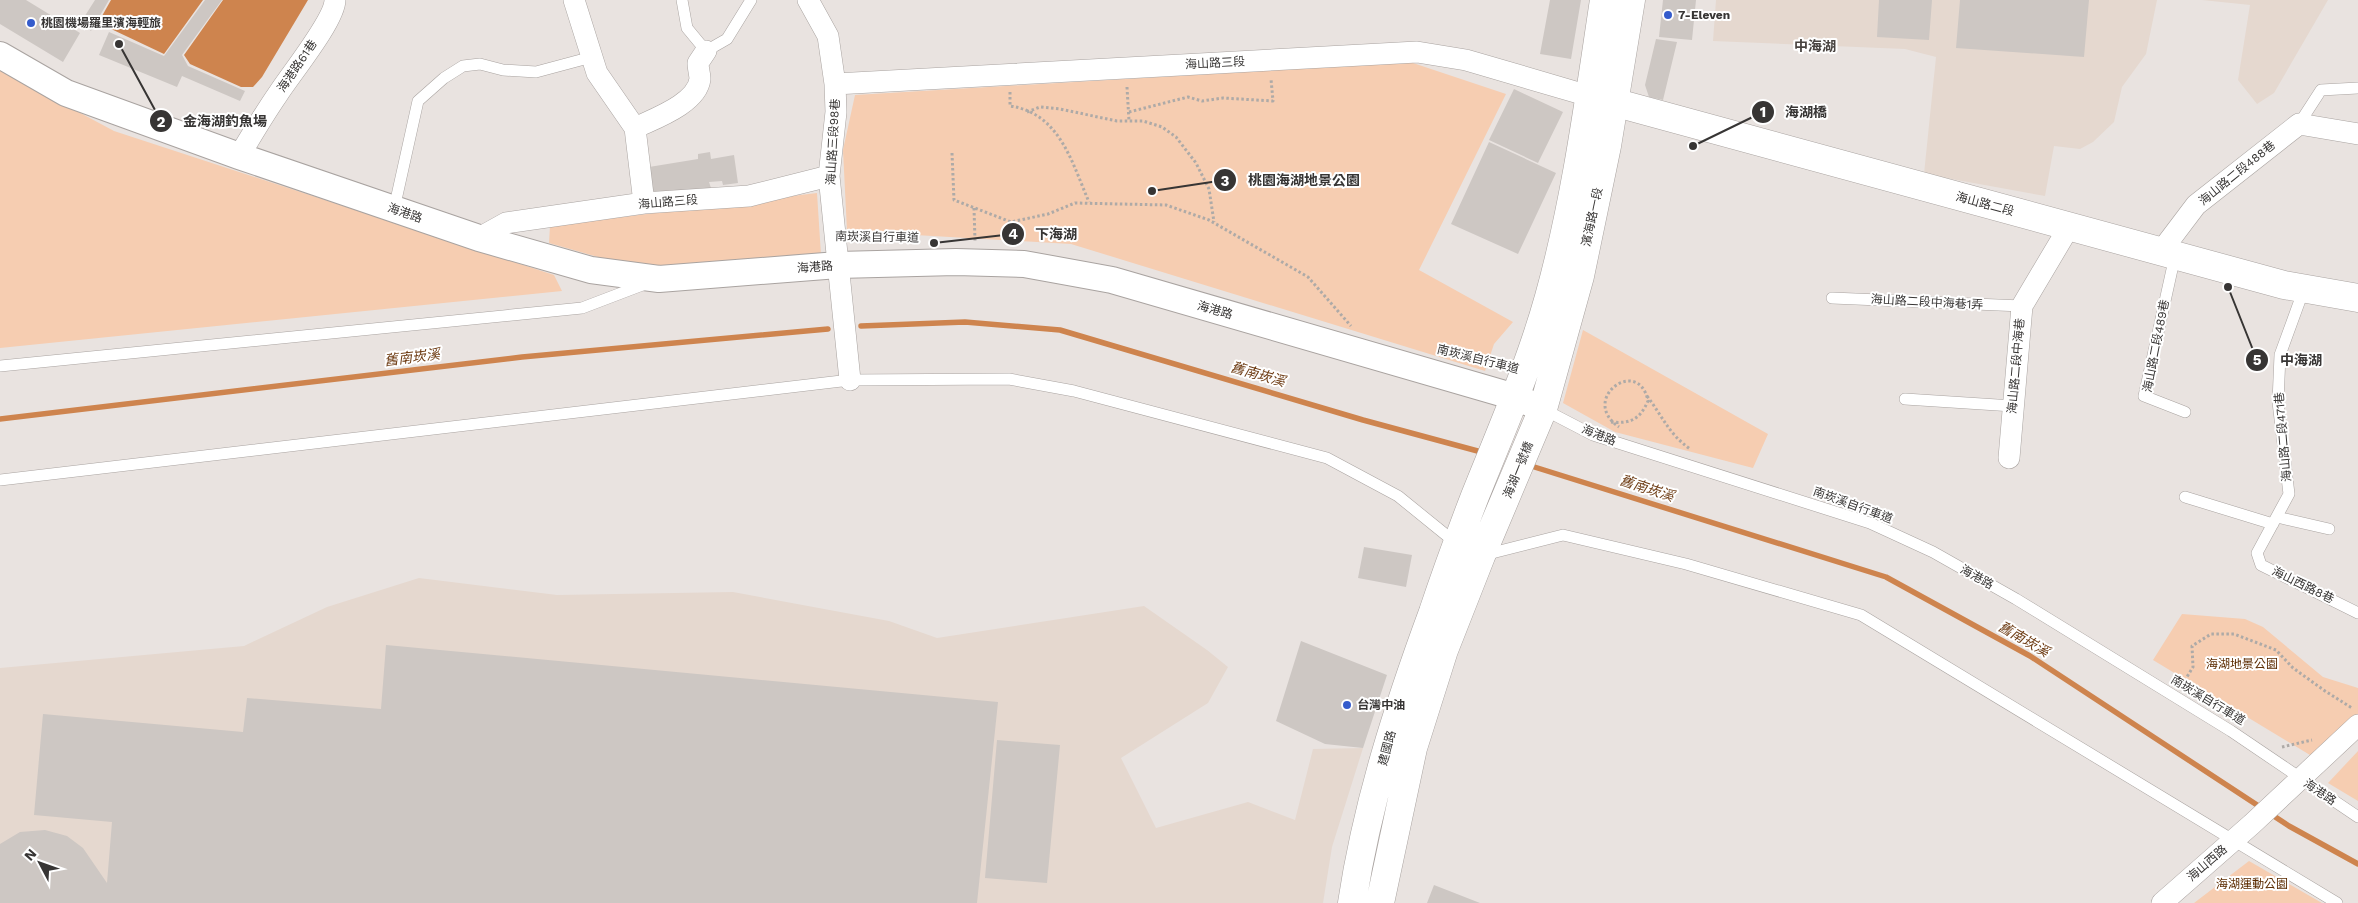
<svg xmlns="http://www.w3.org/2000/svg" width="2358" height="903" viewBox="0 0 2358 903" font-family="'Work Sans','Noto Sans TC',sans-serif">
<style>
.built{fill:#e5d8cf}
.green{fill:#f6cdb1}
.water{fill:#ce844e}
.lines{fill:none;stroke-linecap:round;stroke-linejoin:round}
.stream{stroke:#ce844e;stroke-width:5.5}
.building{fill:#cdc7c3}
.service-casing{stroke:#a9a3a0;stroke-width:12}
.minor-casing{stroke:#a9a3a0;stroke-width:22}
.tertiary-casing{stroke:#a9a3a0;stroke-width:28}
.secondary-casing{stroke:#a9a3a0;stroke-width:29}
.primary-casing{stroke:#a9a3a0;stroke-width:29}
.path{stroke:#aeaaa7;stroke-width:3;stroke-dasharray:2.5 2.5;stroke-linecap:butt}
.service{stroke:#fff;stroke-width:11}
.minor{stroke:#fff;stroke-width:21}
.tertiary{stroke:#fff;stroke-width:26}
.secondary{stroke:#fff;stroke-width:28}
.primary{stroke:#fff;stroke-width:28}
.poi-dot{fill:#355ccc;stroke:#fff;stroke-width:2}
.labels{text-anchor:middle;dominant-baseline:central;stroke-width:4;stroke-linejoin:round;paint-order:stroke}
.poi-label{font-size:12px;font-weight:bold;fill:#373534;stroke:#fff;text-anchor:start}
.street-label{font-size:12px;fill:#373534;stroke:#fff}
.park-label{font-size:12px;fill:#5b2b00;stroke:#fff}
.neighbourhood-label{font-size:14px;font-weight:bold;fill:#494441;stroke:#fff}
.water-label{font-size:14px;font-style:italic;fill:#6e3c14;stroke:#fff}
.leader{fill:none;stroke:#373534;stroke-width:2}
.callout-dot{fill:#373534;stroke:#fff;stroke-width:2}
.mark-label{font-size:15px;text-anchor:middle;font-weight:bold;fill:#fff}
.callout-label{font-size:14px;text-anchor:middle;font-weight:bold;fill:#373534;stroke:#fff;stroke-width:4;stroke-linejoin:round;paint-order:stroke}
</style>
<rect width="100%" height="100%" fill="#e9e3e0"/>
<path class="built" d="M 1716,0 L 2157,0 L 2146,54 L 2122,87 L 2114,122 L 2093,142 L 2080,149 L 2054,146 L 2045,196 L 1924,174 L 1936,57 L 1905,49 L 1713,41 Z
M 2202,0 L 2328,0 L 2274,93 L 2257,104 L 2238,80 L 2250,5 Z
M 419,578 L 557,595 L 733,592 L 889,621 L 937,638 L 1144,606 L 1207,650 L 1228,667 L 1208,703 L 1121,758 L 1156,828 L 1248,802 L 1295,820 L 1313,749 L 1363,748 L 1332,847 L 1323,903 L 0,903 L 0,668 L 244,646 L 327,607 Z"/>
<path class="green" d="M 1410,62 L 1506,94 L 1419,270 L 1513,322 L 1494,344 L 1485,371 L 1071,244 L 847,231 L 843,150 L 855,95 Z
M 0,70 L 114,131 L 554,275 L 562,291 L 0,348 Z
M 817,193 L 821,255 L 647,271 L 549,243 L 550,226 Z
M 1583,330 L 1768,434 L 1753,468 L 1615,432 L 1563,403 Z
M 2182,614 L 2245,619 L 2263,627 L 2323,677 L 2358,688 L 2358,716 L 2322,750 L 2310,755 L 2153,660 Z
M 2358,751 L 2358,801 L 2328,783 Z
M 2249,861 L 2322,903 L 2194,903 Z"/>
<path class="water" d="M 111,0 L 203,0 L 164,54 L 109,28 L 102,16 Z
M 223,0 L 308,0 L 262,77 L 253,87 L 241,87 L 190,64 L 184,55 Z"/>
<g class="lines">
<path class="stream" d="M 861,326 L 965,322 L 1060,330 L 1363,420 L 1485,453
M 0,419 L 522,357 L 828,329
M 1528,465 L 1886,577 L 2030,656 L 2289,826 L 2358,864"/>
</g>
<path class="building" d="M 0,0 L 26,0 L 80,33 L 63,62 L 0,24 Z
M 95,0 L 109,0 L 91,31 L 81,22 Z
M 205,0 L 222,0 L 182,55 L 188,66 L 245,91 L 240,101 L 182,76 L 177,87 L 99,55 L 109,32 L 164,56 Z
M 1550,0 L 1581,0 L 1571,59 L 1540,54 Z
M 1663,0 L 1696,0 L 1692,40 L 1659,37 Z
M 1879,0 L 1932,0 L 1929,40 L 1877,37 Z
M 1960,0 L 2089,0 L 2084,57 L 1956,48 Z
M 1656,39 L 1677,42 L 1663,100 L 1649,97 L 1645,85 Z
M 1514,89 L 1563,112 L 1538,163 L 1489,140 Z
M 1489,142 L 1556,173 L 1518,254 L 1451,224 Z
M 710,152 L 711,159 L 734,155 L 738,183 L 723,185 L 722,181 L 709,182 L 711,188 L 654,196 L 649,167 L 698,159 L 698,154 Z
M 1364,547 L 1412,555 L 1406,587 L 1358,578 Z
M 1301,641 L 1387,675 L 1363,748 L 1325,744 L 1276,721 Z
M 386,645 L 998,702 L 977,903 L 0,903 L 0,844 L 20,832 L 45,830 L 67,836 L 83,848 L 107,883 L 112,822 L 34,815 L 43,714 L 243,732 L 247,698 L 381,709 Z
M 997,740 L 1060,745 L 1047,883 L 985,878 Z
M 1434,885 L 1480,903 L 1427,903 Z"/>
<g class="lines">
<g class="service-casing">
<path id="service" d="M 682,0 L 687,28 L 706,51 L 727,39 L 751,0
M 2299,124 L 2321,90 L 2358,88
M 394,209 L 418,101 L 444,78 L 463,66 L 480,64 L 503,70 L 536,72 L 592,57
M 2175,256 L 2144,396 L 2185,412
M 2304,289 L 2280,355 L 2278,402 L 2289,494 L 2257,553 L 2261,565 L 2358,613
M 1832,298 L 2022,306
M 0,366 L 582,308 L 645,284
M 1905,399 L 2013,406
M 1543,409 L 1593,435 L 1870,523 L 1933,552 L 2016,599 L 2231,731 L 2358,817
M 0,480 L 850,380 L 1009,379 L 1074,391 L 1327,458 L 1398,496 L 1456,543
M 2185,497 L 2273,524
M 2277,517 L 2329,529
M 1484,555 L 1563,535 L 1686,564 L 1861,615 L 2337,903"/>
</g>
<g class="minor-casing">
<path id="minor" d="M 574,0 L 597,73 L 635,128 L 644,203
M 808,0 L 828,36 L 835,84 L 836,112 L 829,176 L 850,380
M 835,84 L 1417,52 L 1466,60 L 1589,96
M 635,128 C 653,119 697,104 700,79 C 700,75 698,68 698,63 L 706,51
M 239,156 C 252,135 264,114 278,94 C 290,75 335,20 335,0
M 479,238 L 506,223 L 644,203 L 749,196 L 829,176
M 2162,250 L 2196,205 L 2299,124 L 2358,134
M 2009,458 L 2022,306 L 2069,227
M 2162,903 L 2252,824 L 2358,725"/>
</g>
<g class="tertiary-casing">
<path id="tertiary" d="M 0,55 L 66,93 L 239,156 L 479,238 L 591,270 L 659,279 L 838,265 L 956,262 L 1024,264 L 1112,280 L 1515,397 L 1543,409"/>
</g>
<g class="secondary-casing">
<path id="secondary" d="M 1591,96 L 2284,285 L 2358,298"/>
</g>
<g class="primary-casing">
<path id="primary" d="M 1352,903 C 1367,803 1398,707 1433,612 C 1446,573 1460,535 1475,496 C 1501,431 1530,365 1549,297 C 1576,200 1589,99 1604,0
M 1380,903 L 1413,748 L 1444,650 L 1481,556 L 1543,409 L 1580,276 L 1607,146 L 1631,0"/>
</g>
<path class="path" d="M 1127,87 L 1129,121
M 1010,92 L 1010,106 C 1060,113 1072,163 1089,202
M 1027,112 L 1040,107 L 1060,109 L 1117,121 L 1143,121 L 1162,127 L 1176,137 L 1196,163 L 1209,189 L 1214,222
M 1129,112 L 1188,97 L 1202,101 L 1223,98 L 1273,101 L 1271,79
M 952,153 L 954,200 L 1011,222 L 1048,214 L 1075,203 L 1166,205 L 1209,220 L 1308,277 L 1351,326
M 974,208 L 975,241
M 1647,396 C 1663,417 1668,433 1690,449
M 1611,422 C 1631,424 1640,419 1648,401 C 1639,355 1578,399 1619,427
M 2182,685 L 2193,667 L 2192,646 L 2211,634 L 2234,634 L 2276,650 L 2293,668 L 2325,691 L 2352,708
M 2282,747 L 2312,740"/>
<use href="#service" class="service"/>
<use href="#minor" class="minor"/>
<use href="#tertiary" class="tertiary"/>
<use href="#secondary" class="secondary"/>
<use href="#primary" class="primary"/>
</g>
<g class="poi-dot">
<circle cx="1668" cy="15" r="5"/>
<circle cx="31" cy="23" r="5"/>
<circle cx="1347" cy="705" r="5"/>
</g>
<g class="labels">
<g class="poi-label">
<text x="1678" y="15">7-Eleven</text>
<text x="41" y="23">桃園機場羅里濱海輕旅</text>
<text x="1357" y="705">台灣中油</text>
</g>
<g class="street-label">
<text transform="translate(1215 63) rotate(-3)">海山路三段</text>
<text transform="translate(297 66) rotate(-56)">海港路61巷</text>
<text transform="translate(833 142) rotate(-87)">海山路三段98巷</text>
<text transform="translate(2237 173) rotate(-39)">海山路二段488巷</text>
<text transform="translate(668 202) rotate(-5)">海山路三段</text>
<text transform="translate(1985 204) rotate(15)">海山路二段</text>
<text transform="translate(405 213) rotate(19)">海港路</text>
<text transform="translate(1592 217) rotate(-78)">濱海路一段</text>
<text transform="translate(877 237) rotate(1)">南崁溪自行車道</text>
<text transform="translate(815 267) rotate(-4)">海港路</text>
<text transform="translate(1927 302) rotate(3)">海山路二段中海巷1弄</text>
<text transform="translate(1215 310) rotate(16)">海港路</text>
<text transform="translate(2156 346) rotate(-79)">海山路二段489巷</text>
<text transform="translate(1478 359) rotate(14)">南崁溪自行車道</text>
<text transform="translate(2016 366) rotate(-85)">海山路二段中海巷</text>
<text transform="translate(1599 435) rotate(22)">海港路</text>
<text transform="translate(2283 437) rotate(-95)">海山路二段471巷</text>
<text transform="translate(1518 470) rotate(-68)">海湖一號橋</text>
<text transform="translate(1853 505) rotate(20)">南崁溪自行車道</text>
<text transform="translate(1977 577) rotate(29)">海港路</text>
<text transform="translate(2303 585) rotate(26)">海山西路8巷</text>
<text transform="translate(2208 700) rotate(31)">南崁溪自行車道</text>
<text transform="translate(1387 748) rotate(-75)">建國路</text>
<text transform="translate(2320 792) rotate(34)">海港路</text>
<text transform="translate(2207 863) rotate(-41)">海山西路</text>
</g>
<g class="park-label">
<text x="2242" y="664">海湖地景公園</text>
<text x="2252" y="884">海湖運動公園</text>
</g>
<g class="neighbourhood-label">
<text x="1815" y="46">中海湖</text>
</g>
<g class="water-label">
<text transform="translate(412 357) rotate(-7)">舊南崁溪</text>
<text transform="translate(1258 374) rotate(16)">舊南崁溪</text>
<text transform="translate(1647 488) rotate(18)">舊南崁溪</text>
<text transform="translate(2024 639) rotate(30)">舊南崁溪</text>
</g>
</g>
<path class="leader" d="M1693 146L1763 112M119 44L161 121M1152 191L1225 180M934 243L1013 234M2228 287L2257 360"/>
<g class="callout-dot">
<circle cx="1693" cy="146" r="5"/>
<circle cx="119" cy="44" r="5"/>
<circle cx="1152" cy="191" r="5"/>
<circle cx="934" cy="243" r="5"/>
<circle cx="2228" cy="287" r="5"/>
<circle cx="1763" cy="112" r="12"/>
<circle cx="161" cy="121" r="12"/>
<circle cx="1225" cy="180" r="12"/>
<circle cx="1013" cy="234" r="12"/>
<circle cx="2257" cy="360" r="12"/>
</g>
<g class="mark-label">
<text x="1763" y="117">1</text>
<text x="161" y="127">2</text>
<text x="1225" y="186">3</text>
<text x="1013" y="239">4</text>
<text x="2257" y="365">5</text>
</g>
<g class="callout-label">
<text x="1806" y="117">海湖橋</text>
<text x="225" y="126">金海湖釣魚場</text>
<text x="1304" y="185">桃園海湖地景公園</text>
<text x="1056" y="239">下海湖</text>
<text x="2301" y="365">中海湖</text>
</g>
<g transform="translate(40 863) rotate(311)" stroke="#ffffff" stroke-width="4" paint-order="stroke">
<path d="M0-4L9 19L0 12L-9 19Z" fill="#373534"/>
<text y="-8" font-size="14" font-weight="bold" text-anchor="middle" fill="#373534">N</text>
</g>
</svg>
